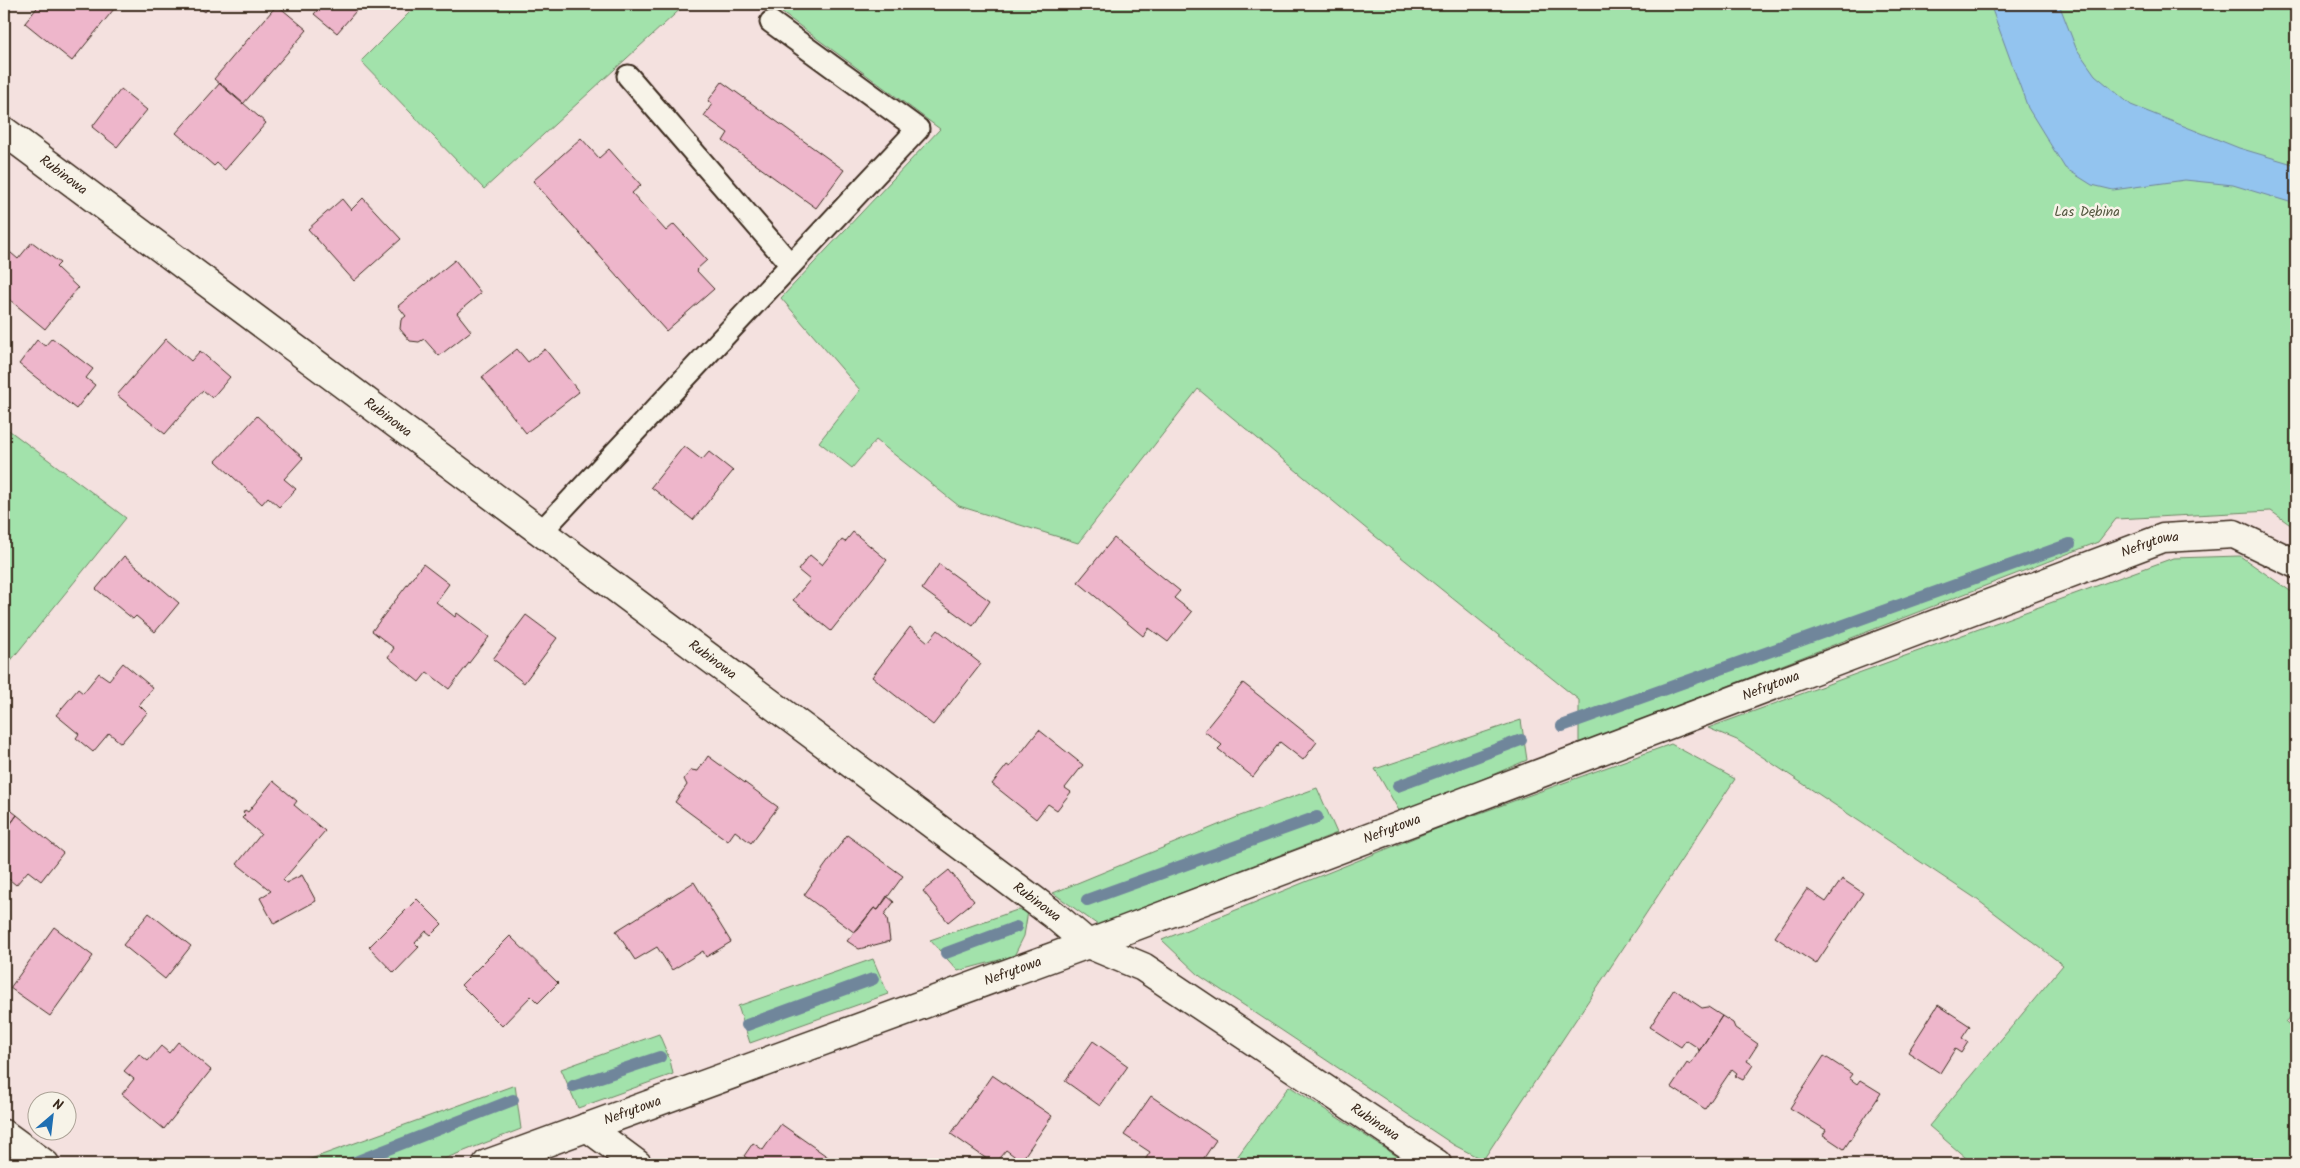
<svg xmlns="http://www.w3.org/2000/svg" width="2300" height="1168" viewBox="0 0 2300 1168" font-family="Kalam,sans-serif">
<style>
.green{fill:#a2e2ab;stroke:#6e8664}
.water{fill:#93c4ef;stroke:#70869b}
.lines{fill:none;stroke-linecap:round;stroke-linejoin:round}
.stream{stroke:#70869b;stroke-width:12}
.building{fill:#eeb6cb;stroke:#3b2a1e}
.lane-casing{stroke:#3b2a1e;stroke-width:25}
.street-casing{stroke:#3b2a1e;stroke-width:31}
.secondary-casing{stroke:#3b2a1e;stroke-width:31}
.lane{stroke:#f7f3e8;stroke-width:21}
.street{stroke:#f7f3e8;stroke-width:28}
.secondary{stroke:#f7f3e8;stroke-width:28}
.labels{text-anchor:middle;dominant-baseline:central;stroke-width:5;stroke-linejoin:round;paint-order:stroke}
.street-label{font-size:14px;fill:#3b2a1e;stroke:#f7f3e8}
.park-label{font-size:14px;fill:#555841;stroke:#f7f3e8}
</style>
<rect width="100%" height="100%" fill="#f4e1df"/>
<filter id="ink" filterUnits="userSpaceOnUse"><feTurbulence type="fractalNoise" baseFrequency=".02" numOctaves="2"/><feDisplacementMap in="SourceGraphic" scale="10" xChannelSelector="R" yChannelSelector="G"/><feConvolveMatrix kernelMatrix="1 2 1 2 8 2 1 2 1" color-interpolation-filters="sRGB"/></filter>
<g filter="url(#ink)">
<path class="green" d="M 418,4 L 686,4 L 484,189 L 361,61 Z
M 770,4 L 2296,4 L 2296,529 L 2271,511 L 2116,519 L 2098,542 L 1579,744 L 1579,700 L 1375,536 L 1198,389 L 1078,543 L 959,506 L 876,440 L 852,468 L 819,442 L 860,390 L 781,298 L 940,129 Z
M 6,428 L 126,518 L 4,669 L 4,431 Z
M 2240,556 L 2296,595 L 2296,1011 L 2286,1022 L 2296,1032 L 2296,1164 L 1973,1164 L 1929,1126 L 2063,965 L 1975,898 L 1737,740 L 1708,728 L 2173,558 Z
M 1521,720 L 1527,760 L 1401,814 L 1375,769 Z
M 1671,744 L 1735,779 L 1483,1160 L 1454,1145 L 1200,976 L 1162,940 L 1436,829 Z
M 1317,788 L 1337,833 L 1098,925 L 1053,893 L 1240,816 Z
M 1017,910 L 1028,911 L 1024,936 L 1014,956 L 958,971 L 930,940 Z
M 873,959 L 888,994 L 750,1043 L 738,1006 Z
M 659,1034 L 670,1060 L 673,1074 L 578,1108 L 561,1069 Z
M 515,1085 L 521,1129 L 431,1164 L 297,1164 Z
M 1289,1086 L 1409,1164 L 1232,1164 Z"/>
<path class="water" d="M 1990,4 L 2059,4 L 2076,48 L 2095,75 L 2131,105 L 2239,148 L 2296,165 L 2296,204 L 2233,185 L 2185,180 L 2113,190 L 2092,185 L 2065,168 L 2028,108 Z"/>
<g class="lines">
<path class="stream" d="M 1562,726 L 2070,544
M 1398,786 L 1521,740
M 1087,900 L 1317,817
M 946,953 L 1016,927
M 747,1025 L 873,979
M 573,1086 L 660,1057
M 350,1164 L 513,1100"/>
</g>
<path class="building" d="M 40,4 L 107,4 L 114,9 L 72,61 L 25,23 Z
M 195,4 L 211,4 L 205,12 Z
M 323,4 L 362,4 L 337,33 L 314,14 Z
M 277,5 L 307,30 L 243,104 L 214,79 Z
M 722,82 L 844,170 L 816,208 L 723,141 L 728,133 L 704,116 L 712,104 L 708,101 Z
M 220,83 L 266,123 L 225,170 L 217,163 L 214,166 L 176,133 Z
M 121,89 L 147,110 L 117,147 L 92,127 Z
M 581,138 L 599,158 L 609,149 L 641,185 L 632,193 L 666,231 L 674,224 L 707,260 L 696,270 L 714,289 L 666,331 L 533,181 Z
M 363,198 L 401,239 L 354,281 L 308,229 L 342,199 L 351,210 Z
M 32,242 L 60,263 L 56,267 L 78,288 L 45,329 L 4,295 L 4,247 L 18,259 Z
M 455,260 L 481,293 L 457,313 L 471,331 L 439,356 L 424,339 L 419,342 L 410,341 L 400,329 L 401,320 L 406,316 L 398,306 Z
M 52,338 L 93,369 L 86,378 L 95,385 L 76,409 L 19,364 L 37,340 L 45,346 Z
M 166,339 L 191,361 L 200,351 L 230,377 L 212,398 L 203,390 L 165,434 L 117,395 Z
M 517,349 L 528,362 L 545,349 L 579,392 L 526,433 L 482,377 Z
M 257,416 L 303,458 L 284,479 L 296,489 L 279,507 L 268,497 L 262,504 L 216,461 Z
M 684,446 L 702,460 L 709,452 L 733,471 L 693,520 L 651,487 Z
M 853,532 L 887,560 L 831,631 L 793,600 L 810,580 L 798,570 L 810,555 L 822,565 L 842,540 L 845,542 Z
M 1114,538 L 1180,591 L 1174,598 L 1192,612 L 1168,642 L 1149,628 L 1143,636 L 1078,582 Z
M 124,556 L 179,603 L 155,632 L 136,616 L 133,619 L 96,589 Z
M 423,564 L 449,584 L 436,602 L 455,617 L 457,613 L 489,637 L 449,689 L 427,672 L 419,682 L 388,657 L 394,648 L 372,631 Z
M 939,564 L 990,601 L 973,626 L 922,589 Z
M 526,615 L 557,638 L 524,683 L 493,659 Z
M 910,627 L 928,642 L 938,630 L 981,664 L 933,725 L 872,677 Z
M 123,663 L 153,688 L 139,705 L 147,713 L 121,743 L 109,733 L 93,752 L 76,738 L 79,734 L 56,715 L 78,689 L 83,693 L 99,673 L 109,680 Z
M 1243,683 L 1317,742 L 1303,760 L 1280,742 L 1253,777 L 1218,749 L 1222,745 L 1204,731 Z
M 1039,730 L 1083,765 L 1065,788 L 1071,792 L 1057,810 L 1048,804 L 1036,819 L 992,784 L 1007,765 L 1010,767 Z
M 708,756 L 778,807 L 751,843 L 735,831 L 728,841 L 675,802 L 687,785 L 684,779 L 691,770 L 698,771 Z
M 273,781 L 297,801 L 294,805 L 325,831 L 283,880 L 286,883 L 302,875 L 316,901 L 274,924 L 260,898 L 271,891 L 237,864 L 261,834 L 242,818 L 245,815 L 243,813 L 245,810 L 248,812 Z
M 4,805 L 17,815 L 4,833 Z
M 17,815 L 63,853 L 41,881 L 28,871 L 16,885 L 4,875 L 4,833 Z
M 847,835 L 903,876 L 878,910 L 874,908 L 855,933 L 804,895 Z
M 949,870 L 974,901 L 948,922 L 923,891 Z
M 1842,879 L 1863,893 L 1816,964 L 1775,937 L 1807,889 L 1826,902 Z
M 694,882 L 731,942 L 706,957 L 703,951 L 672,970 L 657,947 L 635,960 L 616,931 Z
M 887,896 L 894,902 L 884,915 L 887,918 L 890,941 L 859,949 L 847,941 L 874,908 L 878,910 Z
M 417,899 L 442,924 L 431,935 L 426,931 L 415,943 L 419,947 L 394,973 L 369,947 Z
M 149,913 L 191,946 L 165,979 L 123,945 Z
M 54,927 L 93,956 L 50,1016 L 10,988 Z
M 510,936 L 558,983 L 538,1003 L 531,996 L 502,1026 L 461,985 Z
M 1674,989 L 1702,1008 L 1708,1007 L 1722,1016 L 1699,1051 L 1698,1048 L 1686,1040 L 1681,1047 L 1650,1027 Z
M 1938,1005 L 1970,1026 L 1962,1038 L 1968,1042 L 1961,1053 L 1955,1049 L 1940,1073 L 1908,1052 Z
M 1722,1016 L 1733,1023 L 1735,1028 L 1758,1044 L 1747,1061 L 1753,1065 L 1743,1080 L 1735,1076 L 1737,1073 L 1732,1069 L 1705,1109 L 1671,1087 L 1687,1063 L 1690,1065 Z
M 1093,1041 L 1128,1066 L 1100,1106 L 1065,1081 Z
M 178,1042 L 211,1070 L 164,1129 L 122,1094 L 134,1079 L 124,1071 L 139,1054 L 148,1061 L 161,1046 L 169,1053 Z
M 1824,1056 L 1852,1074 L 1849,1078 L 1857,1084 L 1860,1080 L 1881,1093 L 1844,1149 L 1823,1135 L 1826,1130 L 1790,1108 Z
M 992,1075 L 1052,1116 L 1021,1161 L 1006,1150 L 994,1164 L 951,1134 Z
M 1151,1096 L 1216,1140 L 1200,1164 L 1151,1164 L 1145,1160 L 1150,1152 L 1124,1135 Z
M 781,1124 L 828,1157 L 823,1164 L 752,1164 L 754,1163 L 744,1156 L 753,1143 L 763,1150 Z"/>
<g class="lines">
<g class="lane-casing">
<path id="lane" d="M 628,76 L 791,265
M 540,533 L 918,129 L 771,22"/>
</g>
<g class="street-casing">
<g id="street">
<path id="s1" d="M 4,131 L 1054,915 L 1088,944 L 1143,967 L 1437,1164"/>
<path d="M 587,1127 L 637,1164"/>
<path id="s2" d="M 487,1164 L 1088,944 L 2163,538 L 2234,534 L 2296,564"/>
</g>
</g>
<g class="secondary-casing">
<path id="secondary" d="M 4,1134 L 45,1164"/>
</g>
<use href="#lane" class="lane"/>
<use href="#street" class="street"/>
<use href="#secondary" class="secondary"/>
</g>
</g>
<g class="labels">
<g class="street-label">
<text stroke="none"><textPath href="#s1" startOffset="74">Rubinowa</textPath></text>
<text stroke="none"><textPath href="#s1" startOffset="479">Rubinowa</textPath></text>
<text stroke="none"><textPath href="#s2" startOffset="1775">Nefrytowa</textPath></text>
<text stroke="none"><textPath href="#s1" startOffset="884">Rubinowa</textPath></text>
<text stroke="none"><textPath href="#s2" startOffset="1370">Nefrytowa</textPath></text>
<text stroke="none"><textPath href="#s2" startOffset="965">Nefrytowa</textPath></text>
<text stroke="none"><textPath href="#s1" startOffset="1289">Rubinowa</textPath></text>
<text stroke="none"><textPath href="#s2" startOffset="560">Nefrytowa</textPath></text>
<text stroke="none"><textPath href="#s2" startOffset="155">Nefrytowa</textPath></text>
<text stroke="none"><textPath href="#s1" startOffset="1694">Rubinowa</textPath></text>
</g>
<g class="park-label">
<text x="2087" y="212">Las Dębina</text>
</g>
</g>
<rect width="2300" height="1168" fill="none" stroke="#f7f3e8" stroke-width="20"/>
<rect x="10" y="10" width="2280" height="1148" fill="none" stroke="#3b2a1e" stroke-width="2" filter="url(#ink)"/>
<g transform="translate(52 1116) rotate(28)"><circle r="24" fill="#f7f3e8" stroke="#aca397"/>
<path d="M0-4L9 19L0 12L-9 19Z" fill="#1f6fb2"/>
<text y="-8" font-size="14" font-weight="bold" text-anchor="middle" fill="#3b2a1e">N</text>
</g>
</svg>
